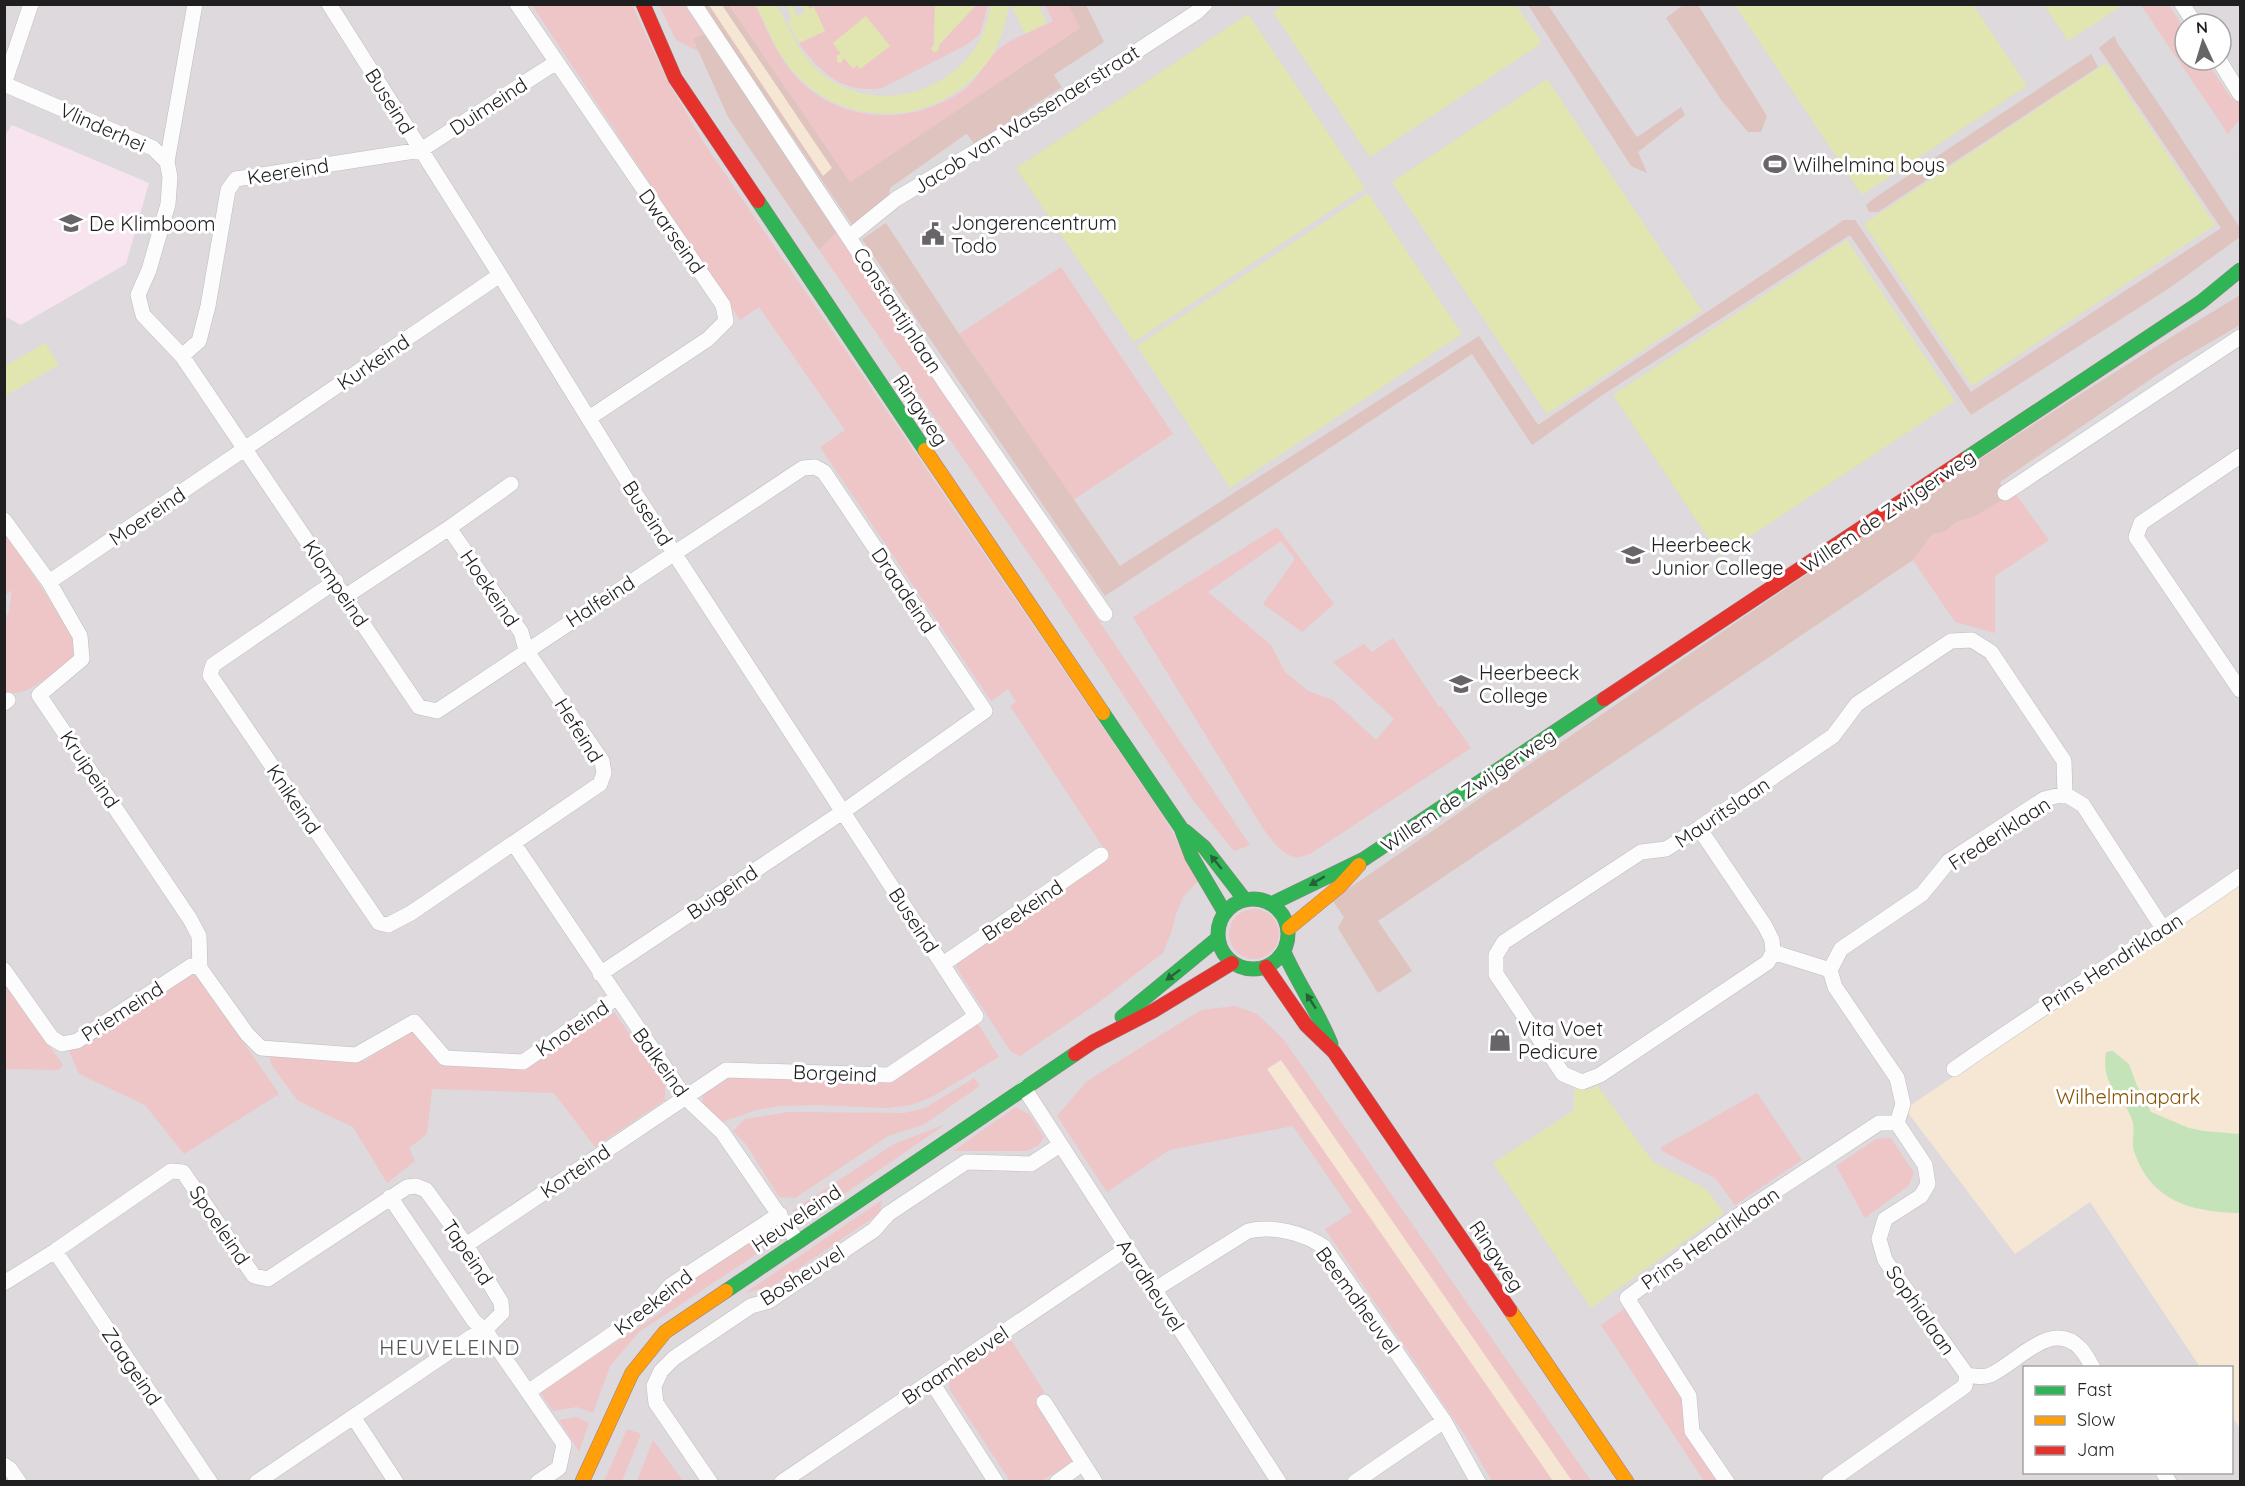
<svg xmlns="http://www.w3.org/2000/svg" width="2245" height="1486" viewBox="0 0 2245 1486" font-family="Quicksand,sans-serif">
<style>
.residential{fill:#ddd9dc;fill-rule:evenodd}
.education{fill:#f7e4ee}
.grass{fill:#eec6c7;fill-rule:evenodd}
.forest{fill:#dfc3be}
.park{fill:#f6e6d4}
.pitch{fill:#e1e6b0}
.parking{fill:#dcdadc}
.water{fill:#c4e3b8}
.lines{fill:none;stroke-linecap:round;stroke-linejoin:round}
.street-casing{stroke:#bfbdbf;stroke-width:16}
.fast-casing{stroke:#997f8a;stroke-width:15}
.slow-casing{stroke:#997f8a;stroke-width:15}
.jam-casing{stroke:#997f8a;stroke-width:15}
.street{stroke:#fcfcfc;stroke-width:15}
.fast{stroke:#30b455;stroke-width:14}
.slow{stroke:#ff9f0a;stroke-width:14}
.jam{stroke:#e5322d;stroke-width:14}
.oneway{fill:#276237}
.labels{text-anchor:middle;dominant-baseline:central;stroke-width:6;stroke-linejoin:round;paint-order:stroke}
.street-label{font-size:20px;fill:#1f1f1f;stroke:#fff}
.poi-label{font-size:20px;fill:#1f1f1f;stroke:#fff;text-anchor:start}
.park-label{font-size:20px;fill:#875304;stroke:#fff}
.neighbourhood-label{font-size:21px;letter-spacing:1.5px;fill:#525252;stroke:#fff}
</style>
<rect width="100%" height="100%" fill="#eee8ed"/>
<path class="residential" d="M 5,5 L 2240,5 L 2240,1481 L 5,1481 ZM 2185,24 L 2221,24 L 2221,60 L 2185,60 ZM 2024,1368 L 2232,1368 L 2232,1472 L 2024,1472 Z"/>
<path class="education" d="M 12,125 L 149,183 L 126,264 L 21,325 L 4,316 L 4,137 Z"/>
<path class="grass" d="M 532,5 L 632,5 L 668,82 L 704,143 L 1163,816 L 1199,880 L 1183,897 L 1176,914 L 1171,933 L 1163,953 L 1095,1005 L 1020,1056 L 1011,1052 L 956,967 L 960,960 L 1110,858 L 1010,706 L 1016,702 L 1008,689 L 991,701 L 820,447 L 845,430 L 759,307 L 740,320 Z
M 659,5 L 684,5 L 704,34 L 693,39 L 698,51 L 676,40 Z
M 729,5 L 755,5 C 767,29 777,55 795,76 C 838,123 909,127 961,92 C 977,81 984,64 997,51 C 1005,41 1040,28 1053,21 L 1045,5 L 1068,5 L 1080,28 L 850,182 Z
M 807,5 L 935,5 L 934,44 L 939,45 L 976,5 L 988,5 L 980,34 L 968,44 L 882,88 C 844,94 820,73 799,43 L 825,31 L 813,8 L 810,9 ZM 890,46 L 853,68 L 841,54 Z
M 2141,5 L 2169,5 L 2182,25 L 2185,25 L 2185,60 L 2206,60 L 2231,98 L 2239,100 L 2240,119 L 2228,134 Z
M 837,232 L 1250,845 L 1234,851 L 1195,803 L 1049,583 L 819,250 Z
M 1061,267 L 1173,434 L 1073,500 L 959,334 Z
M 2014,492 L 2049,540 L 1995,576 L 1995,633 L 1955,622 L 1913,560 L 1932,534 L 1944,532 L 1957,522 L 1976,516 Z
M 1277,527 L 1334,604 L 1302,632 L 1263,604 L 1295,559 L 1281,541 L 1208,592 L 1271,645 L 1285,672 L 1308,691 L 1333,700 L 1376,740 L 1394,719 L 1333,662 L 1364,644 L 1372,652 L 1393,638 L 1439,707 L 1441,706 L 1471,748 L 1310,854 C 1306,855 1300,858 1295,857 C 1281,855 1266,833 1259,822 L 1133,617 Z
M 5,532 L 75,639 L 78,649 C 72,661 40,684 27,690 C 20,693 12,692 5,696 L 4,611 L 8,616 L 12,590 L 5,595 Z
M1229 934a25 25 0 1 1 50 0a25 25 0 1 1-50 0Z
M 188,972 L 197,975 L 279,1094 L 184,1154 L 145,1105 L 79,1074 L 68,1049 Z
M 4,981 L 63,1065 L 59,1070 L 5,1069 Z
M 1235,1006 L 1257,1014 L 1284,1040 L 1591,1481 L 1492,1481 L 1466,1437 L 1325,1229 L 1352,1212 L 1293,1126 L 1169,1150 L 1107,1192 L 1057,1116 L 1087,1081 L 1201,1010 Z
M 614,1012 L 665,1084 L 665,1100 L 595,1147 L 554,1093 L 432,1089 L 427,1134 L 409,1148 L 415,1161 L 387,1183 L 353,1127 L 298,1101 L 272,1066 L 269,1054 L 364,1061 L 413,1030 L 440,1065 L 525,1068 Z
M 978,1024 L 999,1057 L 930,1098 L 911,1105 L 887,1108 L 818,1105 L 780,1106 L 756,1110 L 722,1122 L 702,1104 L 703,1093 L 727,1075 L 890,1083 Z
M 974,1078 L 980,1086 L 923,1125 L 888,1136 L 795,1198 L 779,1197 L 746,1144 L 733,1131 L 745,1119 L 789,1112 L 904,1113 L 925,1108 Z
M 1757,1093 L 1802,1160 L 1735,1205 L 1715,1178 L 1662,1151 L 1660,1148 Z
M 1016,1107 L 1030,1115 L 1044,1137 L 1039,1145 L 1027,1151 L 953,1151 Z
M 946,1124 L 815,1214 L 804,1214 L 792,1211 L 894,1144 Z
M 1891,1138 L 1914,1173 L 1908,1186 L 1865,1218 L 1836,1166 L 1876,1139 Z
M 882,1200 L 880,1213 L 773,1286 L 745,1293 Z
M 770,1226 L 778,1240 L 639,1332 L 610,1366 L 593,1413 L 577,1407 L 553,1411 L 540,1392 L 662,1312 L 674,1291 Z
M 1625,1308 L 1681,1393 L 1722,1481 L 1704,1481 L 1601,1325 Z
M 1008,1335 L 1045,1393 L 1035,1399 L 1080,1466 L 1061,1469 L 1041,1481 L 1010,1481 L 950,1390 L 948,1376 Z
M 576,1417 L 589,1423 L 579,1451 L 559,1420 Z
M 627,1429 L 641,1434 L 622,1481 L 604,1481 Z
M 653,1440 L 683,1481 L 637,1481 Z"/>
<path class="forest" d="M 703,5 L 729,5 L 850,182 L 1080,28 L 1068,5 L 1086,5 L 1104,42 L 1054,75 L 1062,87 L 968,148 L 966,134 L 890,188 L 889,194 L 892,198 L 853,226 Z
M 1528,5 L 1548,5 L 1637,137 L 1681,107 L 1685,115 L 1638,152 L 1647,173 L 1631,166 Z
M 1683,5 L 1698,5 L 1767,116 L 1761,132 L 1748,132 L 1722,101 L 1666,18 Z
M 704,34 L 837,232 L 819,250 L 728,117 L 693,39 Z
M 2114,36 L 2240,228 L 2240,237 L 2168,289 L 1971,415 L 1850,235 L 1601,396 L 1532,445 L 1472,354 L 1105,596 L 862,239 L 886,223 L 959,334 L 1120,566 L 1479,336 L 1538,425 L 1844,220 L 1855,220 L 1971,392 L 2221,228 L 2099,48 Z
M 2091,54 L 2098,67 L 1878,212 L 1869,212 L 1866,205 L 1876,197 Z
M 2240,295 L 2240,325 L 2173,364 L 2000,482 L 2005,498 L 1976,516 L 1957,522 L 1944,532 L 1932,534 L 1913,560 L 1378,921 L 1412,971 L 1378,993 L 1338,928 L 1344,917 L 1332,900 C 1632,695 1929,483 2240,295 Z"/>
<path class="park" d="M 709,5 L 722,5 L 832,168 L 823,176 Z
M 2240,884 L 2240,1429 L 2232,1416 L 2232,1368 L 2200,1367 L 2090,1202 L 2015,1254 L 1905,1109 Z
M 1281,1060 L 1572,1481 L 1553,1481 L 1267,1069 Z"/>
<path class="pitch" d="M 1285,4 L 1516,5 L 1542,43 L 1370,157 L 1273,12 Z
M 756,5 L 777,5 C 791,32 802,62 829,79 C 880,113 951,93 980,40 C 986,29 988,17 991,5 L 1009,5 C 1006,20 1002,38 994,52 C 951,123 855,135 797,76 C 778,57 768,28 756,5 Z
M 786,5 L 792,5 L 797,16 L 805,12 L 801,5 L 807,5 L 810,9 L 814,7 L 825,31 L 799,43 L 787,21 L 792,18 Z
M 935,5 L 976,5 L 939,45 L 938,51 L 934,52 L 931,49 L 934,44 Z
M 1011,5 L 1038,5 L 1047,23 L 1025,34 Z
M 1735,5 L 1973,5 L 2027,86 L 1862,195 Z
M 2044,5 L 2123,5 L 2068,41 Z
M 1248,14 L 1365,188 L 1134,342 L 1016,168 Z
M 866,16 L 890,46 L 860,69 L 857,65 L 853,69 L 844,58 L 841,63 L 837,62 L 837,55 L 841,54 L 833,43 Z
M 2106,63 L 2215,225 L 1972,386 L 1864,224 Z
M 1547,79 L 1702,311 L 1547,414 L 1392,182 Z
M 1368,193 L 1462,334 L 1230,488 L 1137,346 Z
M 1847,240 L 1955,401 L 1720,556 L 1613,395 Z
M 45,343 L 59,365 L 5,396 L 5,366 Z
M 1597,1085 L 1653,1162 L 1706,1189 L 1724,1213 L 1591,1308 L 1493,1163 L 1573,1111 L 1575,1087 L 1589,1090 Z"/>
<path class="parking" d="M 2132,4 L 2140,5 L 2226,132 L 2210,143 L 2224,165 L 2239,155 L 2240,158 L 2240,221 L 2239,222 L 2116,41 L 2133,30 L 2121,12 Z
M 1549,5 L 1643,5 L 1701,93 L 1637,137 Z
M 2001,5 L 2026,5 L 2051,43 L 2041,65 Z
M 1152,11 L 1166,32 L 1068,96 L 1054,75 Z
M 25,103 L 142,150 L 135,166 L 18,119 Z
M 967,134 L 975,145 L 896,199 L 890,188 Z"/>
<path class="water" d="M 2113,1051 L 2129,1064 L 2137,1086 L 2151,1112 L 2189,1128 L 2204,1131 L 2240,1134 L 2240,1213 C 2192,1212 2151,1202 2134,1151 C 2131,1142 2135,1132 2133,1123 C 2125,1094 2100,1089 2106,1052 Z"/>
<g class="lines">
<g class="street-casing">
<path id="street" d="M 329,4 L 500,275 L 631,487 L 976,1016 L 889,1075 L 726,1070 L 466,1245
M 517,4 L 723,305 L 726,321 L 708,339 L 589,418
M 694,4 L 948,387 L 1105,614
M 2182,4 L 2195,24
M 2219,60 L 2240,94
M 4,84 L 153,148 L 167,162 L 170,177 L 168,204 L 149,270 L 138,295 L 143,315 L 182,356 L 419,707 L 437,711 L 803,468 L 815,467 L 824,472 L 985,711 L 844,811 L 600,974
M 4,84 L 31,4
M 167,162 L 195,4
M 849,237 L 896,199 L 1068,96 L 1197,12 L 1205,4
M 182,356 L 199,341 L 208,306 L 228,190 L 236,179 L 421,150 L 555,63
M 2240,456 L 2141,523 L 2136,537 L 2240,690
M 2005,493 L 2240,337
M 4,520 L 49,582 L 80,636 L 82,659 L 39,695 L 190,919 L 199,936 L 200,968
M 336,581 L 213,665 L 210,675 L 379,923 L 388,925 L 411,913 L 600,784 L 604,773 L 602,761 L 526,650 L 521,632 L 449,528
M 49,582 L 500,275
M 346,596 L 449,528 L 511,484
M 4,703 L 8,700
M 1699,828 L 1765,926 L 1772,940 L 1773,952 L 1830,970 L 1835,987 L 1897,1078 L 1903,1104 L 1897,1123 L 1879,1123 L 1730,1221 L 1627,1298 L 1689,1396 L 1692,1431 L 1727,1482
M 514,844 L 684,1096 L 722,1132 L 797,1241
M 1773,952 L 1768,962 L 1600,1075 L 1582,1082 L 1563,1074 L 1496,974 L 1496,955 L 1504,942 L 1641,852 L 1666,849 L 1699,828 L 1833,736 L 1857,704 L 1951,641 L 1972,640 L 1991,652 L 2064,761 L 2065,794 L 2083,805 L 2164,930
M 943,964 L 1101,855
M 200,968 L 247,1034 L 261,1048 L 356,1055 L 414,1022 L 445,1058 L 523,1062 L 616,998
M 4,970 L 52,1038 L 62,1044 L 77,1041 L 191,966 L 200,968
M 1830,970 L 1841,949 L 1922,894 L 1949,861 L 2044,799 L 2065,794
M 1954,1069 C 2048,1003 2146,942 2240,876
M 1024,1088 L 1279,1482
M 1897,1123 L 1925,1165 L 1928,1184 L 1921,1196 L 1885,1219 L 1879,1239 L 1885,1260 L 1967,1375 C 1974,1376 1984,1378 1990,1375 C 2016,1364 2051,1318 2080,1348 C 2085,1353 2089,1361 2093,1368
M 390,1197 L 474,1321 L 485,1330 L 564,1444 L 559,1468 L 538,1482
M 55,1251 L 210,1482
M 4,1283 L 55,1251 L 171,1171 L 183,1172 L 254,1276 L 268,1279 L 407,1187 L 416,1186 L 426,1190 L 466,1245 L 501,1302 L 502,1313 L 485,1330 L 471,1337 L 257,1482
M 1154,1290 L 1248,1231 C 1272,1225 1304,1233 1324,1247 L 1444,1421 L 1478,1482
M 931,1381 L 996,1482
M 528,1392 L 653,1306 L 671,1285 L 780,1214
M 1044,1402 L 1095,1482
M 354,1418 L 396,1482
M 4,1465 L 10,1469 L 19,1482
M 2163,1472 L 2169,1482
M 710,1482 L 656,1403 L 654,1386 L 661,1371 L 674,1358 L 751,1306 L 769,1301 L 874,1230 L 888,1214 L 966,1162 L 1031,1164 L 1060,1145
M 782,1482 L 1128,1248
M 1057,1482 L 1083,1463
M 1355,1482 L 1444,1421
M 1829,1482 L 1965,1386 L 1967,1375"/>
</g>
<g class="fast-casing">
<path id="fast" d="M 758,201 L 925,450
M 1965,459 L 2201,302 L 2240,270
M 1103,713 L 1181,828 L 1192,857 L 1225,913
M 1185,831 L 1204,847 L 1245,900
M1218 934a35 35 0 1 1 70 0a35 35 0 1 1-70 0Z
M 1271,904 L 1364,859 L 1604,699
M 1284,952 C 1298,984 1318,1011 1331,1044
M 1122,1017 L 1218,938
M 726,1291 L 1075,1054"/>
</g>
<g class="slow-casing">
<path id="slow" d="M 925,450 L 1103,713
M 1289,928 L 1340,886 L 1359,865
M 1510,1310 L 1627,1482
M 582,1482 L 632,1373 L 665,1332 L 726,1291"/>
</g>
<g class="jam-casing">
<path id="jam" d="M 643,4 L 675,78 L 758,201
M 1604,699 L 1965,459
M 1266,967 L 1306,1025 L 1334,1052 L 1510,1310
M 1075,1054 L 1093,1042 L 1153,1011 L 1232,963"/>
</g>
<use href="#street" class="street"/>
<use href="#fast" class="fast"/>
<use href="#slow" class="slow"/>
<use href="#jam" class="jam"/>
</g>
<defs><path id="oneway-solid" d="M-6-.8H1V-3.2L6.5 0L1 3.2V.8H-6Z" transform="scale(1.5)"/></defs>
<g class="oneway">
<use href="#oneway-solid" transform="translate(1216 862) rotate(-129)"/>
<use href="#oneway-solid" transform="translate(1317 881) rotate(149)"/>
<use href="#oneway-solid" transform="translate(1173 975) rotate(143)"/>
<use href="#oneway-solid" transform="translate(1311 1001) rotate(-123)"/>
</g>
<defs>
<g id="stadium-bare" transform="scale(1.8)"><path d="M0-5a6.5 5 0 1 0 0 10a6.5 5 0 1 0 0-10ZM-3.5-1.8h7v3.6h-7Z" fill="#676567" stroke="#fff" stroke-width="2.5" paint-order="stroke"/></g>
<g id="school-bare" transform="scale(1.8)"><path d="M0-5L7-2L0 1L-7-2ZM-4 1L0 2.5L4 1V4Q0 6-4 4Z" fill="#676567" stroke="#fff" stroke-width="2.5" paint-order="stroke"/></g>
<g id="civic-bare" transform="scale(1.8)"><path d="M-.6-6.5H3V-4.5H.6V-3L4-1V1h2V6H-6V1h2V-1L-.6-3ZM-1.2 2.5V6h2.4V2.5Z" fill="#676567" stroke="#fff" stroke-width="2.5" paint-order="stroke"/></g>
<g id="shop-bare" transform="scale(1.8)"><path d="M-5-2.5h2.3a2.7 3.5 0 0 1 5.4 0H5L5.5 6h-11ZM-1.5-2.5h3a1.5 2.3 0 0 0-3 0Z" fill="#676567" stroke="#fff" stroke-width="2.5" paint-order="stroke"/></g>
</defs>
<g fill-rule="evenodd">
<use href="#stadium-bare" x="1775" y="164"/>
<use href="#school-bare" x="71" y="223"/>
<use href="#civic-bare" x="933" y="234"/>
<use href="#school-bare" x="1633" y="555"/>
<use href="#school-bare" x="1461" y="684"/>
<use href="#shop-bare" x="1500" y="1040"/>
</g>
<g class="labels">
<g class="street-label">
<text transform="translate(390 101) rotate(58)">Buseind</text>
<text transform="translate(488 106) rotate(-33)">Duimeind</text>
<text transform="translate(1026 119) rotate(-32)">Jacob van Wassenaerstraat</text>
<text transform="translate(103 127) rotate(24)">Vlinderhei</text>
<text transform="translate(288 171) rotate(-9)">Keereind</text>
<text transform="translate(672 231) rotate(55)">Dwarseind</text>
<text transform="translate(898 310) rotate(57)">Constantijnlaan</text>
<text transform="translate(373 362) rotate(-34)">Kurkeind</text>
<text transform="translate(921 410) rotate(56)">Ringweg</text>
<text transform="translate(1888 511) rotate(-34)">Willem de Zwijgerweg</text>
<text transform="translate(648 513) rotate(57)">Buseind</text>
<text transform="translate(147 516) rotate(-34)">Moereind</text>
<text transform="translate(336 583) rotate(56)">Klompeind</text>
<text transform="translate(490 588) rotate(56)">Hoekeind</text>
<text transform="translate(904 590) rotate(56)">Draadeind</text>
<text transform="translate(600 601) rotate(-33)">Halfeind</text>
<text transform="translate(579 730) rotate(58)">Hefeind</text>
<text transform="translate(90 769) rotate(56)">Kruipeind</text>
<text transform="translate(1468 790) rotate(-34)">Willem de Zwijgerweg</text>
<text transform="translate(294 799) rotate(56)">Knikeind</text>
<text transform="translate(1722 812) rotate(-34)">Mauritslaan</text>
<text transform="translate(1999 833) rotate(-33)">Frederiklaan</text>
<text transform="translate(722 892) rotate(-34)">Buigeind</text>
<text transform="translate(1022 910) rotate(-34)">Breekeind</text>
<text transform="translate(914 920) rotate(57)">Buseind</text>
<text transform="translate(2112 962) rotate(-33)">Prins Hendriklaan</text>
<text transform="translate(122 1011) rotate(-33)">Priemeind</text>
<text transform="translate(572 1028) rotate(-34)">Knoteind</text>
<text transform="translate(661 1062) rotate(54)">Balkeind</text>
<text transform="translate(835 1073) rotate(2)">Borgeind</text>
<text transform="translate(575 1171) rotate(-34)">Korteind</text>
<text transform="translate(796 1218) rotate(-34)">Heuveleind</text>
<text transform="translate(220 1225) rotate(56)">Spoeleind</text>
<text transform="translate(1710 1238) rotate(-35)">Prins Hendriklaan</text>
<text transform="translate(468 1252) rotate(56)">Tapeind</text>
<text transform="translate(1497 1256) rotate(56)">Ringweg</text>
<text transform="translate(802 1275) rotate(-32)">Bosheuvel</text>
<text transform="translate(1151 1285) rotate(57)">Aardheuvel</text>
<text transform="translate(1358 1300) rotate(54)">Beemdheuvel</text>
<text transform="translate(653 1302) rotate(-38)">Kreekeind</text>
<text transform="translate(1921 1310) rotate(55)">Sophialaan</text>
<text transform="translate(955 1365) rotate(-34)">Braamheuvel</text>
<text transform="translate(132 1366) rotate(56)">Zaageind</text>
</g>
<g class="poi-label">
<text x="1793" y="164">Wilhelmina boys</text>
<text x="951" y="222">Jongerencentrum<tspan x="951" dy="23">Todo</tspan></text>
<text x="89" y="223">De Klimboom</text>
<text x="1651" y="544">Heerbeeck<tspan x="1651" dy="23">Junior College</tspan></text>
<text x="1479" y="672">Heerbeeck<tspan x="1479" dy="23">College</tspan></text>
<text x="1518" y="1028">Vita Voet<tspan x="1518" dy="23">Pedicure</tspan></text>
</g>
<g class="park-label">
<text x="2128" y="1096">Wilhelminapark</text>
</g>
<g class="neighbourhood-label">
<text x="450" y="1347">HEUVELEIND</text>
</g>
</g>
<rect width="2245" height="1486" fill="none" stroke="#1f1f1f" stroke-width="12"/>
<rect x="2023" y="1366" width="210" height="108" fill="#ffffff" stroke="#a5a5a5" stroke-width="1.5"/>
<rect x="2035" y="1386" width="30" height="9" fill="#30b455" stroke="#a5a5a5" stroke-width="1.5"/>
<text x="2077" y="1396" font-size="18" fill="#1f1f1f">Fast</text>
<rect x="2035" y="1416" width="30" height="9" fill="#ff9f0a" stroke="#a5a5a5" stroke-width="1.5"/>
<text x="2077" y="1426" font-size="18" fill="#1f1f1f">Slow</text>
<rect x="2035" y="1446" width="30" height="9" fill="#e5322d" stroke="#a5a5a5" stroke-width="1.5"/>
<text x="2077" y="1456" font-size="18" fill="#1f1f1f">Jam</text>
<g transform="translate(2203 42) rotate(356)"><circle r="28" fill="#ffffff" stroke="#a5a5a5" stroke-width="1.5"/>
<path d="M0-4.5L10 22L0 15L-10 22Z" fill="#676567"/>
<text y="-9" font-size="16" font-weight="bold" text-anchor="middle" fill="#1f1f1f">N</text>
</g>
</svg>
